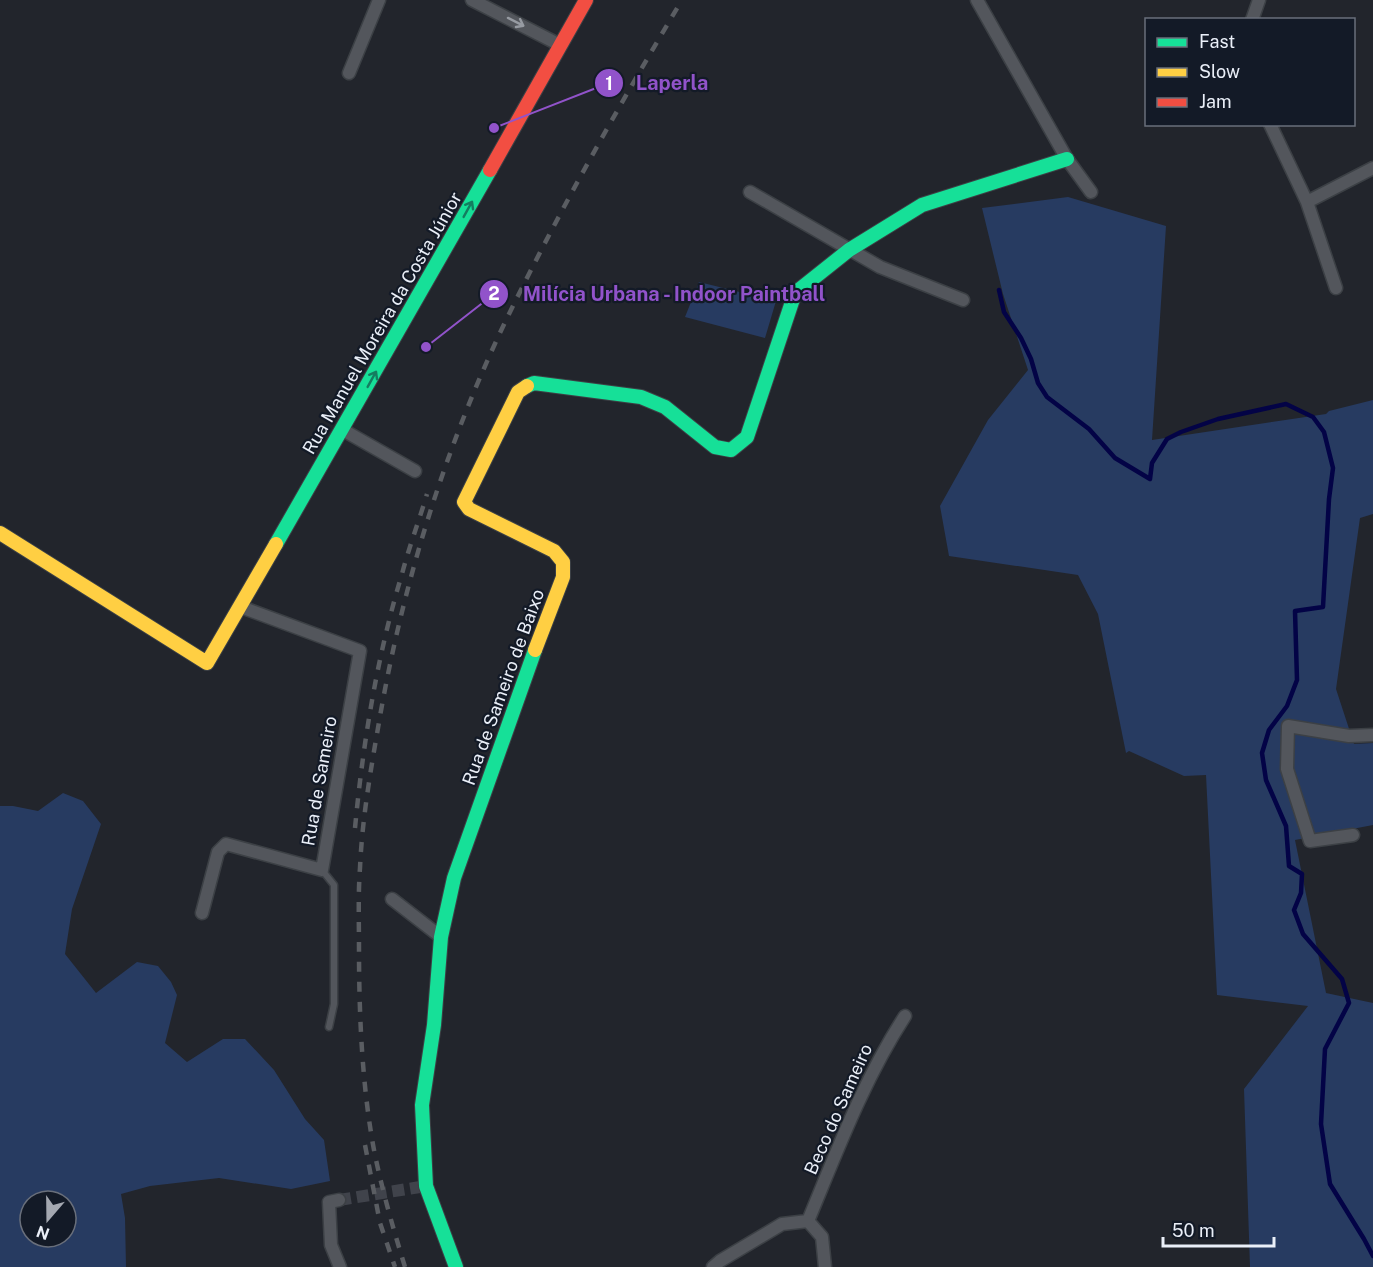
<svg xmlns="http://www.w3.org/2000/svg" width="1373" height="1267" viewBox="0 0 1373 1267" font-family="'Public Sans',sans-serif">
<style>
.green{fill:#273b61;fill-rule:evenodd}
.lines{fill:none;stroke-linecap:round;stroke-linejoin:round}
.stream{stroke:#030346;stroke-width:4.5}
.street-tunnel{stroke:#40434b;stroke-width:12;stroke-dasharray:12 6;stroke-linecap:butt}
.lane-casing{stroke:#3c4045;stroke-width:9}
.street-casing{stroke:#3c4045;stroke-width:15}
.fast-casing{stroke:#3c4045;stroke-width:16}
.slow-casing{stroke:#3c4045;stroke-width:16}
.jam-casing{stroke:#3c4045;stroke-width:16}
.lane{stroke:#53565c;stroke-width:6}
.street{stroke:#53565c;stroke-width:12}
.fast{stroke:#16e098;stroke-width:14}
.slow{stroke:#ffcf43;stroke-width:14}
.jam{stroke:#f24e42;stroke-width:14}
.rail{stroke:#5a5d62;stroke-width:4.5;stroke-dasharray:10 10;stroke-linecap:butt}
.oneway{stroke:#979ba2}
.oneway2{stroke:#147d60}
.labels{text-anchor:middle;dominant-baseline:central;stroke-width:4.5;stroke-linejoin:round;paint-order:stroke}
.street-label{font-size:18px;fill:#eaeff8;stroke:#131a27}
.leader{fill:none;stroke:#9153ca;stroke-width:2}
.callout-dot{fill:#9153ca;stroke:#131a27;stroke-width:2}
.mark-label{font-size:18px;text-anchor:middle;font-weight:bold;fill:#fff}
.callout-label{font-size:20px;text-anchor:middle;font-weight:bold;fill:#9153ca;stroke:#131a27;stroke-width:4.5;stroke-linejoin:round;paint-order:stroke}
</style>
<rect width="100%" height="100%" fill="#22252c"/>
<path class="green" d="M 1068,197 L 1166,226 L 1152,440 L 1326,414 L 1329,411 L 1373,400 L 1373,514 L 1360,518 L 1336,689 L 1354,744 L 1373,743 L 1373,825 L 1295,840 L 1326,993 L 1373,1003 L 1373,1267 L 1250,1267 L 1244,1089 L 1308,1006 L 1217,995 L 1206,775 L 1184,776 L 1129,751 L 1126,753 L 1098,614 L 1078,575 L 949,556 L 940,506 L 988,420 L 1028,370 L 1003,294 L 982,208 Z
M 699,282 L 776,301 L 765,338 L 685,317 Z
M 63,793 L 83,801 L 101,824 L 72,909 L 65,954 L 96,993 L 137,962 L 158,966 L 171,982 L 177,995 L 165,1043 L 187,1062 L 223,1039 L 245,1039 L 274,1070 L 305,1119 L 324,1140 L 330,1181 L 291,1189 L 219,1178 L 150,1186 L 121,1194 L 125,1218 L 126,1267 L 0,1267 L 0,806 L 13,806 L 38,811 ZM 30,1201 L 66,1201 L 66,1237 L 30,1237 Z"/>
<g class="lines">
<path class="stream" d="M 999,290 L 1004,312 L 1021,338 L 1031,359 L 1038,383 L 1047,397 L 1089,429 L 1115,458 L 1150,479 L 1152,463 L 1167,439 L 1181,432 L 1218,419 L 1286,404 L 1313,417 L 1324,432 L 1333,468 L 1329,499 L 1323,607 L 1295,611 L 1297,680 L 1287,706 L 1269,730 L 1262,753 L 1266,780 L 1286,826 L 1289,866 L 1302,874 L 1301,893 L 1294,910 L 1303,934 L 1342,979 L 1349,1003 L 1325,1049 L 1321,1124 L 1330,1184 L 1364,1239 L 1373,1256"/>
<path class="street-tunnel" d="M 339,1200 L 420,1187"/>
<g class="lane-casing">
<path id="lane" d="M 322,870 L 334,885 L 334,1004 L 329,1027"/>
</g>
<g class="street-casing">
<path id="street" d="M 472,0 L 560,45
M 977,0 L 1067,159 L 1091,192
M 1252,20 L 1259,0
M 349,73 L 379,0
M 1270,124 L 1307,202 L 1336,288
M 750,192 L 880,267 L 963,300
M 1307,202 L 1373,168
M 343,430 L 415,471
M 1353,835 L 1310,841 L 1287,769 L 1288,726 L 1349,736 L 1373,735
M 392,899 L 441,937
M 202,913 L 218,852 L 226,844 L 322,870 L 360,651 L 241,607
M 339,1200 L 329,1202 L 331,1245 L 340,1267
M 808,1221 C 837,1151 864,1079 905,1016
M 808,1221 L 822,1237 L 825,1267
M 713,1267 L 720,1261 L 782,1224 L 808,1221"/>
</g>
<g class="fast-casing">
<path id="fast" d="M 527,386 L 534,383 L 641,397 L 665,407 L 715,447 L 731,450 L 747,437 L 795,293 L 849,250 L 922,205 L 1067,159
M 276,544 L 490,170
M 456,1267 L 426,1186 L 422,1105 L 434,1025 L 441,937 L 454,878 L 535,650"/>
</g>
<g class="slow-casing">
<path id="slow" d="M 527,386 L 518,392 L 464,502 L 469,509 L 554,551 L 563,562 L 563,577 L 535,650
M 0,533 L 207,663 L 276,544"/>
</g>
<g class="jam-casing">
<path id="jam" d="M 490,170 L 586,0"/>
</g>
<use href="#lane" class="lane"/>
<use href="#street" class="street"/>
<use href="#fast" class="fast"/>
<use href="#slow" class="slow"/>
<use href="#jam" class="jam"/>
<path class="rail" d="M 355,828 C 363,743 377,656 402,574 C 409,547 419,521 427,494
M 365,1145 L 380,1223 L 395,1267
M 405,1267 C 393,1228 382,1190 374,1150 C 362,1086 359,1014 359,949 C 359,922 358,895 360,868 C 362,821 370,774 378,728 C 402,585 446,443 510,312 C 562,206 621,102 682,0"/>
</g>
<defs><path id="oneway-shaft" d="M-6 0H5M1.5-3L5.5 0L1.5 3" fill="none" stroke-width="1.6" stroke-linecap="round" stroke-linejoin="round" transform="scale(1.5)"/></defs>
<use class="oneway" href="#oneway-shaft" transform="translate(516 22) rotate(27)"/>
<g class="oneway2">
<use href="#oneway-shaft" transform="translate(468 209) rotate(-61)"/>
<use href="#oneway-shaft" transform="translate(372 379) rotate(-61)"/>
</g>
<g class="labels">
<g class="street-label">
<text transform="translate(382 323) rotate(-60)">Rua Manuel Moreira da Costa Júnior</text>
<text transform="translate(503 687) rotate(-70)">Rua de Sameiro de Baixo</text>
<text transform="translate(319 781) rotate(-80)">Rua de Sameiro</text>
<text transform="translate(838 1109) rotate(-66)">Beco do Sameiro</text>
</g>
</g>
<path class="leader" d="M494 128L609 83M426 347L494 294"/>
<g class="callout-dot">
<circle cx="494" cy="128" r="6"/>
<circle cx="426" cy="347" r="6"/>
<circle cx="609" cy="83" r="15"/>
<circle cx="494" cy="294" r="15"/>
</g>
<g class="mark-label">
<text x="609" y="90">1</text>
<text x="494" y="300">2</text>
</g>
<g class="callout-label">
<text x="672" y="90">Laperla</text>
<text x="674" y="301">Milícia Urbana - Indoor Paintball</text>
</g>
<rect x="1145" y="18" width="210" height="108" fill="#131a27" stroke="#696f7b" stroke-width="1.5"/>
<rect x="1157" y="38" width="30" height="9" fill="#16e098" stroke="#696f7b" stroke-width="1.5"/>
<text x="1199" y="48" font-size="18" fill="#eaeff8">Fast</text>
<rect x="1157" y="68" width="30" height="9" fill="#ffcf43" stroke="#696f7b" stroke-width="1.5"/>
<text x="1199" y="78" font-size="18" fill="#eaeff8">Slow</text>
<rect x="1157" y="98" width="30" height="9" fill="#f24e42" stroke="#696f7b" stroke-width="1.5"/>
<text x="1199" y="108" font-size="18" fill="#eaeff8">Jam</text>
<g transform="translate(48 1219) rotate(200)"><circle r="28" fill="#131a27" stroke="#696f7b" stroke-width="1.5"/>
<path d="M0-4.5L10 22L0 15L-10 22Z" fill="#a4a8b1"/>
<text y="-9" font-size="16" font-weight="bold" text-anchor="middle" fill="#eaeff8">N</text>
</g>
<path d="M1163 1237v9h111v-9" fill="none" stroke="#eaeff8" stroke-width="3"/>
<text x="1172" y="1237" font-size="18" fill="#eaeff8" stroke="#131a27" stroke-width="4.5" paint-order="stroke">50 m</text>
</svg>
